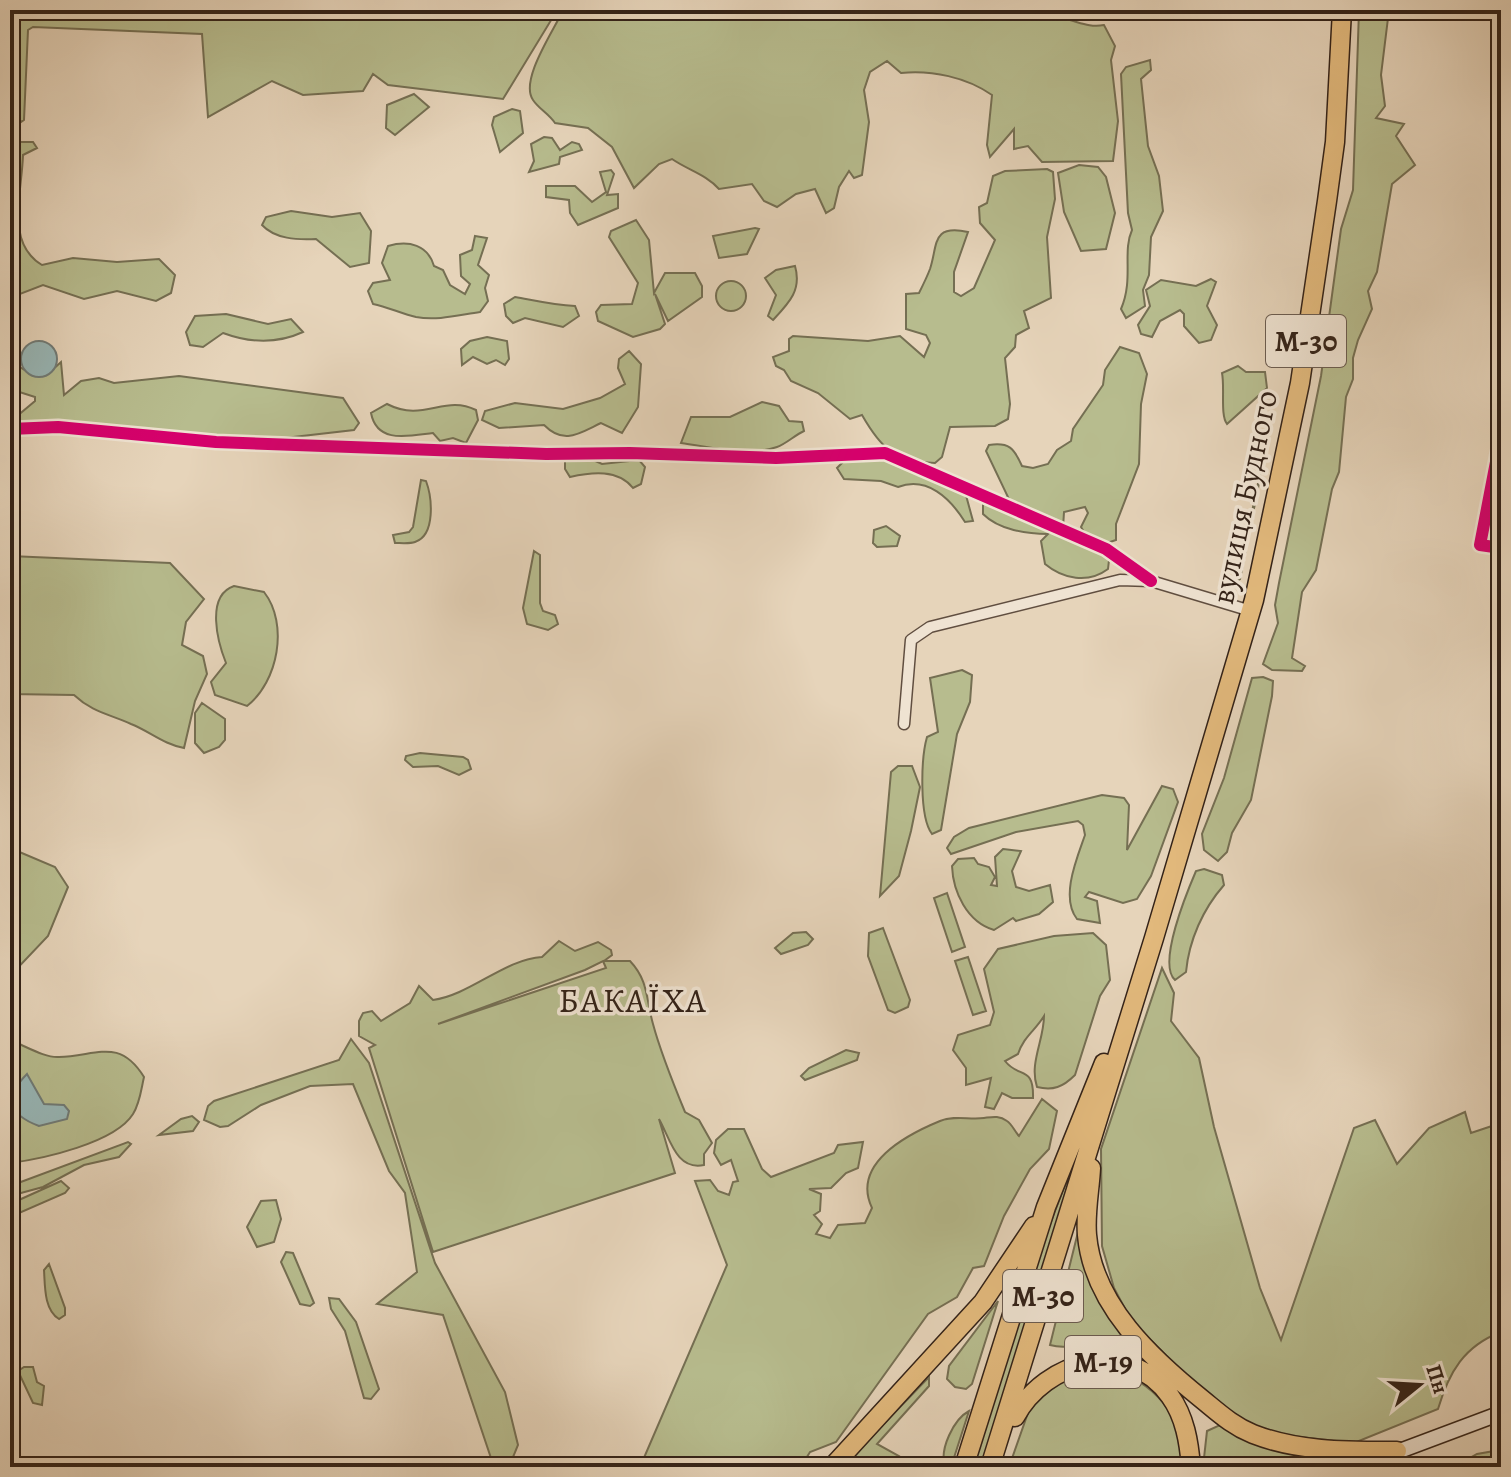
<svg xmlns="http://www.w3.org/2000/svg" width="1511" height="1477" viewBox="0 0 1511 1477" font-family="Alegreya,serif">
<style>
.green{fill:#b7bc8e;stroke:#756f53;stroke-width:2;fill-rule:evenodd}
.water{fill:#98b7b7;stroke:#707b77;stroke-width:2}
.lines{fill:none;stroke-linecap:round;stroke-linejoin:round}
.street-casing{stroke:#604e40;stroke-width:13}
.secondary-casing{stroke:#332218;stroke-width:17}
.highway-casing{stroke:#332218;stroke-width:21}
.street{stroke:#efe3d2;stroke-width:10}
.secondary{stroke:#efe3d2;stroke-width:14}
.highway{stroke:#e3ba7d;stroke-width:18}
.cycleway-casing{stroke:#efe3d2;stroke-width:17}
.cycleway{stroke:#d6006c;stroke-width:12}
.labels{text-anchor:middle;dominant-baseline:central;stroke-width:7;stroke-linejoin:round;paint-order:stroke}
.shield{fill:#efe3d2;stroke:#6b5c50;stroke-width:2}
.shield-label{font-size:30px;font-weight:bold;fill:#332218}
.street-label{font-size:32px;fill:#332218;stroke:#efe3d2}
.neighbourhood-label{font-size:34px;letter-spacing:2px;fill:#332218;stroke:#efe3d2}
</style>
<rect width="100%" height="100%" fill="#e6d4ba"/>
<filter id="stains"><feTurbulence type="fractalNoise" baseFrequency=".0025" numOctaves="4"/><feColorMatrix values="0 0 0 0 .2 0 0 0 0 .09 0 0 0 0 .02 0 0 0 .5 -.17"/></filter>
<radialGradient id="worn" r=".72"><stop offset=".6" stop-color="#630" stop-opacity="0"/><stop offset="1" stop-color="#630" stop-opacity=".3"/></radialGradient>
<path class="green" d="M 10,10 L 550,10 L 553,17 L 503,99 L 388,85 L 373,74 L 363,91 L 303,95 L 272,81 L 208,117 L 202,34 L 33,27 L 28,30 L 24,120 L 21,122 L 10,102 Z
M 563,10 L 944,10 L 954,16 L 968,10 L 1017,15 L 1040,10 L 1050,19 C 1070,15 1083,29 1104,25 L 1115,46 L 1111,60 L 1118,121 L 1113,161 L 1042,162 L 1028,146 L 1014,149 L 1014,129 L 990,157 L 987,145 L 992,95 C 966,77 932,70 901,73 L 887,61 L 870,72 L 864,90 L 869,122 L 862,175 L 854,178 L 849,171 L 839,187 L 834,208 L 826,213 L 815,189 L 796,194 L 777,207 L 764,201 L 752,184 L 719,189 C 707,175 688,170 672,159 L 659,164 L 634,188 L 612,147 L 588,128 L 555,123 C 548,113 539,109 533,100 C 519,80 555,29 563,10 Z
M 1359,10 L 1389,10 L 1381,75 L 1385,106 L 1376,118 L 1404,124 L 1396,136 L 1415,165 L 1392,184 L 1377,272 L 1368,291 L 1372,309 L 1358,340 L 1353,358 L 1353,379 L 1346,397 L 1339,472 L 1332,489 L 1316,570 L 1302,592 L 1292,658 L 1305,666 L 1302,671 L 1272,670 L 1263,664 L 1278,623 L 1275,605 L 1279,583 L 1321,376 L 1341,229 L 1353,190 Z
M 1150,60 L 1151,70 L 1141,79 L 1148,146 L 1159,176 L 1163,211 L 1151,237 L 1149,275 L 1143,290 L 1145,306 L 1126,318 L 1121,309 C 1134,279 1122,252 1132,230 L 1128,213 L 1121,74 L 1126,67 Z
M 414,94 L 429,107 L 395,135 L 386,128 L 387,105 Z
M 512,109 L 520,111 L 523,133 L 500,152 L 492,125 L 494,117 Z
M 544,137 L 552,138 L 560,150 L 572,142 L 579,144 L 582,150 L 560,157 L 559,164 L 529,172 L 534,161 L 531,144 Z
M 10,142 L 33,142 L 37,148 L 23,155 C 22,193 5,243 42,265 L 73,258 L 117,262 L 159,259 L 175,275 L 171,293 L 156,301 L 117,291 L 84,299 L 43,285 L 20,294 L 16,277 L 10,279 Z
M 1079,165 L 1098,167 L 1106,177 L 1115,213 L 1106,249 L 1081,251 L 1064,212 L 1058,173 Z
M 1047,169 L 1053,172 L 1055,199 L 1047,237 L 1051,298 L 1024,311 L 1029,328 L 1016,335 L 1015,347 L 1005,358 L 1010,404 L 1008,419 L 995,426 L 950,427 L 942,457 L 935,463 C 894,460 882,450 862,415 L 850,419 L 818,393 L 791,381 L 784,370 L 776,366 L 773,357 L 789,351 L 789,339 L 793,336 L 868,341 L 900,336 L 924,357 L 930,343 L 926,335 L 906,329 L 906,294 L 919,293 C 923,285 927,277 930,269 C 938,245 931,224 968,232 L 954,272 L 954,292 L 961,296 L 974,288 L 995,240 L 980,223 L 979,207 L 987,203 L 993,176 L 1005,171 Z
M 611,170 L 614,174 L 607,195 L 618,194 L 618,208 L 578,225 L 570,213 L 569,200 L 546,197 L 546,186 L 575,186 L 592,202 L 606,192 L 600,172 Z
M 291,211 L 332,217 L 360,213 L 371,231 L 369,263 L 350,267 L 316,239 C 297,240 275,239 262,225 L 266,217 Z
M 636,220 L 649,240 L 654,293 L 665,273 L 695,273 L 702,286 L 702,297 L 668,321 L 655,294 L 665,324 L 660,329 L 633,337 L 598,321 L 596,312 L 601,305 L 632,304 L 638,283 L 609,237 L 611,231 Z
M 755,228 L 759,229 L 747,254 L 719,258 L 713,236 Z
M 475,236 L 487,238 L 478,265 L 489,275 L 485,288 L 488,301 L 480,312 C 459,315 437,321 416,317 C 402,314 388,307 373,304 L 368,291 L 373,283 L 390,280 L 382,263 L 388,246 C 409,240 428,245 434,266 L 443,270 L 450,285 L 465,294 L 470,284 L 461,276 L 460,255 L 472,250 Z
M 795,266 C 802,290 789,303 773,320 L 768,316 L 776,295 L 765,278 L 776,270 Z
M 1211,279 L 1216,282 L 1207,306 L 1217,325 L 1211,340 L 1199,343 L 1184,326 L 1184,314 L 1180,310 L 1160,321 L 1152,337 L 1141,334 L 1138,325 L 1150,306 L 1146,290 L 1161,280 L 1196,286 Z
M716 296a15 15 0 1 1 30 0a15 15 0 1 1-30 0Z
M 515,297 C 537,301 553,305 575,306 L 579,316 L 563,327 L 525,318 L 513,323 L 506,316 L 504,304 Z
M 226,314 L 268,324 L 291,319 L 303,332 C 277,344 250,343 223,333 L 203,347 L 190,345 L 186,332 L 195,316 Z
M 487,337 L 507,341 L 509,359 L 505,365 L 496,360 L 487,364 L 473,357 L 462,365 L 461,349 L 470,341 Z
M 1120,347 L 1139,353 L 1147,374 L 1141,404 L 1139,464 L 1116,524 L 1116,540 L 1107,543 L 1087,537 L 1081,527 L 1088,513 L 1085,507 L 1064,512 L 1063,528 L 1056,534 L 1104,553 L 1109,560 L 1108,569 C 1088,584 1063,579 1045,564 L 1041,541 L 1048,534 C 1027,534 999,530 983,514 L 983,499 L 1008,497 L 986,451 L 989,445 C 1009,442 1014,448 1022,466 L 1033,468 L 1048,464 L 1057,450 L 1071,441 L 1073,429 L 1103,385 L 1105,370 Z
M 629,351 L 641,364 L 638,407 L 622,433 L 601,423 C 578,434 564,445 544,425 L 499,428 L 482,420 L 485,411 L 515,403 L 563,409 L 600,398 L 625,384 L 618,368 L 619,359 Z
M 61,362 L 64,395 L 81,381 L 99,378 L 114,383 L 179,376 L 343,398 L 359,423 L 354,430 L 242,443 L 10,422 L 35,401 L 35,397 L 10,389 L 10,365 L 13,363 L 33,375 L 50,372 Z
M 1238,366 L 1246,372 L 1265,372 L 1267,388 L 1227,424 C 1220,415 1225,388 1222,373 Z
M 762,402 L 779,406 L 789,421 L 802,422 L 804,431 C 795,435 786,444 777,447 C 748,457 711,447 681,443 L 691,417 L 730,417 Z
M 387,404 C 424,423 444,394 476,410 L 478,420 L 466,443 L 453,438 L 440,441 L 433,433 C 408,436 377,444 371,413 Z
M 1272,418 L 1240,579 L 1223,588 L 1238,577 Z
M 584,456 L 602,464 L 639,460 L 645,467 L 641,484 L 633,488 C 618,469 592,472 570,477 L 565,469 L 565,457 Z
M 890,456 L 916,474 L 964,488 L 973,521 L 965,522 C 950,498 927,476 898,487 L 881,481 L 844,479 L 837,468 L 845,460 Z
M 421,480 L 426,481 C 432,497 436,535 415,542 C 410,544 400,543 395,543 L 393,535 L 409,532 L 413,527 Z
M 886,526 L 900,536 L 897,546 L 877,547 L 873,543 L 874,530 Z
M 534,551 L 540,555 L 540,603 L 543,611 L 555,615 L 558,624 L 548,630 L 527,624 L 523,608 Z
M 10,556 L 170,563 L 204,599 L 186,622 L 182,645 L 203,656 L 207,674 L 195,701 L 184,748 C 163,744 151,732 131,724 C 109,714 92,712 74,695 L 10,694 Z
M 234,586 L 264,592 C 289,624 278,682 247,706 L 215,695 L 211,682 L 226,663 C 218,643 205,596 234,586 Z
M 962,670 L 972,675 L 970,702 L 957,734 L 941,830 L 932,834 C 919,817 921,758 927,737 L 938,732 L 930,678 Z
M 1263,677 L 1273,681 L 1272,696 L 1251,800 L 1232,833 L 1227,852 L 1218,861 L 1204,850 L 1202,834 L 1224,778 L 1252,678 Z
M 202,703 L 225,719 L 225,740 L 219,747 L 204,753 L 195,743 L 195,713 Z
M 420,753 L 463,757 L 468,760 L 471,769 L 459,775 L 438,766 L 413,767 L 405,760 L 406,756 Z
M 898,766 L 912,766 L 920,787 L 911,831 L 899,876 L 880,896 L 891,772 Z
M 1162,786 L 1173,789 L 1178,802 L 1151,876 L 1137,899 L 1123,903 L 1089,892 L 1085,897 L 1097,901 L 1100,923 L 1077,919 C 1060,897 1077,858 1085,835 L 1083,825 L 1078,821 L 1016,832 L 951,854 L 947,848 L 954,837 L 969,828 L 1102,795 L 1124,798 L 1129,805 L 1127,850 Z
M 10,848 L 55,867 L 68,887 L 48,936 L 10,976 Z
M 1003,849 L 1021,851 L 1012,871 L 1016,887 L 1029,891 L 1050,885 L 1053,902 L 1039,914 L 1016,921 L 1013,918 L 994,930 C 967,922 953,892 952,866 L 958,859 L 974,858 L 978,864 L 989,867 L 995,877 L 991,885 L 997,886 L 995,857 Z
M 1204,869 L 1222,875 L 1224,885 C 1203,909 1189,940 1186,972 L 1175,980 C 1157,964 1187,892 1196,871 Z
M 947,893 L 965,947 L 952,952 L 934,898 Z
M 883,928 L 910,1000 L 908,1007 L 895,1013 L 888,1010 L 868,956 L 869,933 Z
M 806,932 L 813,939 L 808,945 L 781,954 L 775,948 L 793,933 Z
M 1093,933 L 1106,945 L 1110,980 L 1100,996 L 1075,1075 C 1063,1087 1053,1091 1037,1087 C 1029,1063 1044,1040 1044,1016 C 1035,1031 1024,1036 1018,1054 L 1005,1061 C 1019,1079 1034,1065 1033,1098 L 1012,1098 L 1002,1093 L 994,1109 L 985,1107 L 991,1078 L 966,1085 L 966,1068 L 953,1050 L 958,1035 L 990,1025 L 994,1012 L 984,969 L 998,949 L 1054,936 Z
M 559,941 L 575,951 L 598,942 L 611,950 L 612,955 L 604,961 L 630,961 C 649,981 646,1000 653,1024 C 661,1054 673,1083 685,1112 L 699,1120 L 712,1143 L 704,1154 L 704,1165 C 676,1171 670,1138 659,1119 L 675,1173 L 433,1252 L 369,1048 L 375,1045 L 359,1036 L 359,1021 L 363,1013 L 372,1011 L 381,1021 L 410,1003 L 419,986 L 433,1000 C 470,995 505,959 542,957 ZM 603,961 L 606,968 L 438,1024 L 585,970 Z
M 968,957 L 986,1011 L 973,1015 L 955,961 Z
M 1162,968 L 1174,993 L 1171,1021 L 1199,1058 L 1214,1127 L 1260,1288 L 1281,1340 L 1354,1128 L 1375,1120 L 1397,1164 L 1429,1128 L 1465,1112 L 1471,1133 L 1501,1123 L 1501,1332 C 1464,1346 1449,1372 1438,1409 L 1354,1443 L 1274,1434 L 1244,1421 L 1196,1386 L 1131,1320 L 1114,1288 L 1102,1246 L 1101,1149 Z
M 10,1026 L 17,1043 C 29,1048 46,1058 59,1057 C 97,1056 119,1037 144,1077 C 141,1090 140,1103 133,1114 C 115,1143 42,1159 10,1163 Z
M 351,1039 L 369,1063 L 435,1263 L 505,1392 L 518,1445 L 509,1467 L 494,1467 L 443,1315 L 377,1304 L 417,1272 L 405,1193 L 389,1171 L 353,1084 L 310,1086 L 261,1105 L 228,1126 L 220,1127 L 204,1120 L 208,1106 L 214,1101 L 339,1060 Z
M 846,1050 L 859,1053 L 857,1060 L 805,1080 L 801,1076 L 809,1068 Z
M 1042,1099 L 1057,1111 L 1049,1149 L 1030,1169 L 1004,1216 L 984,1266 L 973,1268 L 957,1297 L 928,1314 L 836,1442 L 810,1452 L 802,1465 L 808,1467 L 640,1467 L 727,1265 L 695,1181 L 710,1180 L 718,1191 L 729,1195 L 733,1182 L 738,1181 L 731,1160 L 721,1165 L 714,1153 L 716,1140 L 728,1129 L 744,1129 L 762,1169 L 771,1177 L 834,1153 L 838,1145 L 863,1142 L 858,1168 L 846,1173 L 831,1188 L 809,1189 L 821,1194 L 820,1211 L 814,1215 L 822,1224 L 816,1234 L 830,1238 L 838,1225 L 865,1223 L 872,1208 C 851,1164 906,1135 940,1121 C 955,1115 969,1120 984,1118 C 992,1117 999,1115 1007,1121 C 1012,1124 1015,1132 1019,1136 Z
M 192,1116 L 199,1122 L 193,1131 L 159,1135 L 181,1119 Z
M 128,1142 L 131,1144 L 119,1157 L 84,1165 L 43,1187 L 10,1196 L 10,1186 Z
M 1071,1169 L 1063,1213 L 981,1467 L 971,1467 L 1043,1243 Z
M 61,1181 L 69,1188 L 65,1193 L 10,1217 L 10,1204 Z
M 276,1200 L 281,1219 L 274,1242 L 257,1247 L 247,1227 L 261,1201 Z
M 1078,1232 L 1114,1324 L 1130,1345 C 1102,1330 1078,1353 1050,1345 Z
M 286,1252 L 293,1253 L 314,1303 L 310,1306 L 300,1304 L 281,1262 Z
M 49,1264 L 65,1308 L 65,1315 L 59,1319 C 44,1310 45,1286 44,1270 Z
M 329,1298 L 339,1299 L 356,1322 L 379,1389 L 371,1399 L 364,1398 L 345,1331 L 331,1309 Z
M 998,1301 L 972,1384 L 966,1389 L 955,1387 L 947,1379 L 949,1366 Z
M 24,1367 L 33,1367 L 37,1382 L 44,1386 L 42,1405 L 33,1403 L 18,1371 Z
M 1106,1368 C 1155,1381 1184,1415 1182,1467 L 1009,1467 L 1029,1410 L 1061,1378 Z
M 929,1377 L 929,1386 L 877,1444 L 899,1456 L 894,1464 L 899,1467 L 842,1467 Z
M 969,1411 L 951,1467 L 945,1467 C 939,1449 954,1419 969,1411 Z
M 1220,1425 L 1246,1438 L 1320,1453 L 1325,1460 L 1315,1467 L 1203,1467 L 1207,1431 Z
M 1500,1450 L 1501,1467 L 1454,1467 L 1477,1454 Z"/>
<path class="water" d="M21 359a18 18 0 1 1 36 0a18 18 0 1 1-36 0Z
M 27,1074 L 44,1104 L 64,1105 L 69,1111 L 67,1119 L 39,1126 C 7,1114 4,1097 27,1074 Z"/>
<g class="lines">
<g class="street-casing">
<path id="street" d="M 10,429 L 58,427 L 216,442 L 546,454 L 630,453 L 776,458 L 885,453 L 1106,549 L 1151,581
M 1501,436 L 1480,545 L 1501,548
M 904,724 L 911,640 L 930,627 L 1120,580 L 1151,581 L 1251,611"/>
</g>
<g class="secondary-casing">
<path id="secondary" d="M 1357,1467 L 1501,1413"/>
</g>
<g class="highway-casing">
<path id="highway" d="M 1091,1168 C 1090,1189 1085,1213 1087,1235 C 1093,1305 1152,1359 1203,1400 C 1219,1413 1233,1426 1253,1434 C 1299,1452 1349,1451 1397,1451
M 1015,1417 C 1045,1361 1128,1337 1170,1396 C 1185,1417 1189,1442 1191,1467
M 832,1467 L 983,1302 L 1034,1226
M 964,1467 L 1046,1207 L 1104,1063
M 990,1467 L 1154,938 L 1254,600 L 1300,383 L 1327,201 L 1335,142 L 1342,10"/>
</g>
<use href="#street" class="street"/>
<use href="#secondary" class="secondary"/>
<use href="#highway" class="highway"/>
<g class="cycleway-casing">
<path id="cycleway" d="M 10,429 L 58,427 L 216,442 L 546,454 L 630,453 L 776,458 L 885,453 L 1106,549 L 1151,581
M 1501,436 L 1480,545 L 1501,548"/>
</g>
<use href="#cycleway" class="cycleway"/>
</g>
<g class="labels">
<g class="shield">
<rect x="1266" y="315" width="80" height="52" rx="6"/>
<rect x="1003" y="1270" width="80" height="52" rx="6"/>
<rect x="1065" y="1336" width="76" height="52" rx="6"/>
</g>
<g class="shield-label">
<text x="1306" y="341">М-30</text>
<text x="1043" y="1296">М-30</text>
<text x="1103" y="1362">М-19</text>
</g>
<g class="street-label">
<text transform="translate(1244 497) rotate(-78)">вулиця Будного</text>
</g>
<g class="neighbourhood-label">
<text x="633" y="1000">БАКАЇХА</text>
</g>
</g>
<rect width="1511" height="1477" fill="none" stroke="#e6d4ba" stroke-width="40"/>
<rect x="12" y="12" width="1487" height="1453" fill="none" stroke="#332218" stroke-width="4"/>
<rect x="20" y="20" width="1471" height="1437" fill="none" stroke="#332218" stroke-width="2"/>
<g transform="translate(1419 1385) rotate(72)" stroke="#efe3d2" stroke-width="6" paint-order="stroke">
<path d="M0-6L14 30L0 20L-14 30Z" fill="#332218"/>
<text y="-12" font-size="22" font-weight="bold" text-anchor="middle" fill="#332218">Пн</text>
</g>
<rect width="100%" height="100%" filter="url(#stains)"/>
<rect width="100%" height="100%" fill="url(#worn)"/>
</svg>
